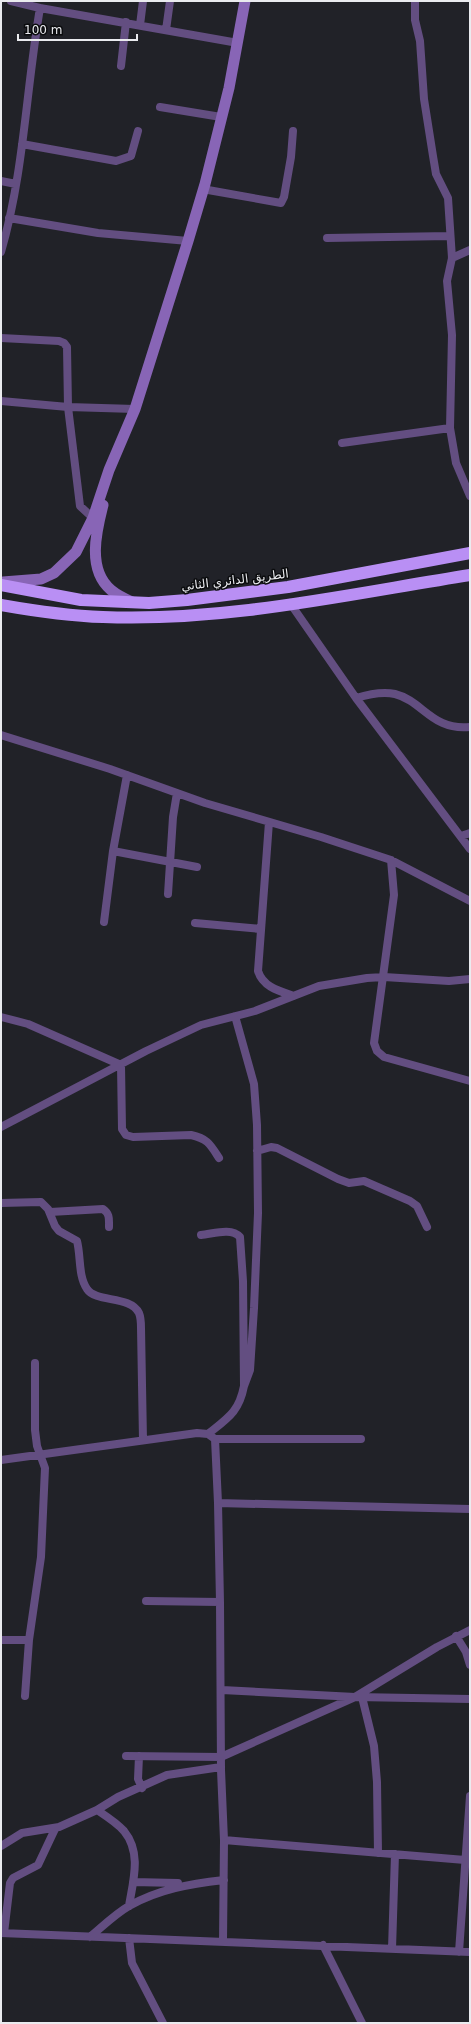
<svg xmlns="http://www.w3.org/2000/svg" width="471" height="2024" viewBox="0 0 471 2024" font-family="'DejaVu Sans',Cairo,sans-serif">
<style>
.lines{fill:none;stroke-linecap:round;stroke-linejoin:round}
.street{stroke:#634e81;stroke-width:8}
.secondary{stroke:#8865b6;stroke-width:11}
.highway{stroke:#b98ff4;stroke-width:12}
.labels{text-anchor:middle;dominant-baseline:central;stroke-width:3;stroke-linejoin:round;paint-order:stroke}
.street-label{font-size:12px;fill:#eaebef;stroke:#0b0c0e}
</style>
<rect width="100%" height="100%" fill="#212228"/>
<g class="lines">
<path class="street" d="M 415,1 L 415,20 L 420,41 L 424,99 L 433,156 L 436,174 L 448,198 L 452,258 L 447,281 L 452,335 L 450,428 L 456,463 L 470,496
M 40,8 L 238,43
M 140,25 L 143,1
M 166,30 L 170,1
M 121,66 L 126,22
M 160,107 L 221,117
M 22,144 L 116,161 L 131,156 L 138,131
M 1,181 L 16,184
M 208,190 L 281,203 L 284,197 L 291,157 L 293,131
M 9,218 L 98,233 L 188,241
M 327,238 L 450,236
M 1,252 C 24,173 26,90 40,8 L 11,1
M 452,258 L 470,250
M 1,338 L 59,341 L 64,343 L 67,347 L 68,407 L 80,506 L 93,518
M 1,401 L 68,407 L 135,409
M 342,443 L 450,428
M 290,603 L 356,698 L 470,849
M 356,698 C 369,694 382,691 395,694 C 423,701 432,731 470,727
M 1,735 L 110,769 L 205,803 L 321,837 L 391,860 L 470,901
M 269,822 L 258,971 C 263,987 279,991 294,996
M 461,836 L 470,833
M 113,851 L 197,867
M 391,860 L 394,895 L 374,1043 L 377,1051 L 384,1057 L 470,1081
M 168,894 L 173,817 L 177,793
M 104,922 L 113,851 L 127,775
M 195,923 L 261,929
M 235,1016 L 254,1084 L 257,1125 L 258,1213 L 254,1308 L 250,1370 L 244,1386
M 1,1017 L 28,1024 L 121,1065 L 122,1129 L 126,1135 L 133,1137 L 191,1135 C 208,1139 210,1144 219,1158
M 1,1127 L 146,1051 L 201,1025 L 255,1011 L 319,986 L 367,978 L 384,977 L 449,981 L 470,979
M 257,1151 L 271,1147 L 277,1148 L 338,1179 L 349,1183 L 364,1181 L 410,1201 L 417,1206 L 427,1227
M 1,1203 L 41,1202 L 48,1209 L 55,1226 L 59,1231 L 77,1241 C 81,1256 78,1276 87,1289 C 96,1303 130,1295 139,1313 C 141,1318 141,1324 141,1328 L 143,1440
M 50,1212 L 103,1209 C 110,1214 109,1219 109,1227
M 201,1235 C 213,1234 231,1227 240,1237 L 243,1281 L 244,1386 C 239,1412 228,1418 208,1434
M 215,1439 L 361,1439
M 1,1460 L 197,1433 L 208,1434 L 215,1439 L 218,1503 L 220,1602 L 221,1770 L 224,1840 L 223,1941
M 218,1503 L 470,1509
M 146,1601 L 220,1602
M 456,1636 L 466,1652 L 470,1665
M 1,1640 L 29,1640
M 222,1690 L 355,1697 L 470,1699
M 25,1696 L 29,1640 L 41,1557 L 45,1468 L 37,1446 L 35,1430 L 35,1363
M 362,1697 L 374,1746 L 377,1782 L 378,1853
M 126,1756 L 221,1757 L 355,1697 L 437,1647 L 470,1630
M 139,1756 L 138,1779 L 142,1788
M 97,1810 C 106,1816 117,1823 124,1831 C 142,1853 133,1881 129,1906
M 224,1840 L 465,1860
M 1,1846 L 22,1833 L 59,1827 L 97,1810 L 118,1797 L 167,1775 L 221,1767
M 133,1882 L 178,1883
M 1,1933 L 470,1952
M 4,1933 L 10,1883 L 13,1878 L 38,1865 L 55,1829
M 90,1937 C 102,1927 115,1914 129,1906 C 159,1889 190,1884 224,1880
M 129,1938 L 132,1963 L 163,2023
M 323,1945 L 362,2023
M 392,1949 L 395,1854
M 459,1952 L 470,1796"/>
<path class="secondary" d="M 103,505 C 96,532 87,570 111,590 C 117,595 125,599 132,602
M 3,582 L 41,579 L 54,573 L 76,552 L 93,518 L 109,470 L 135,409 L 188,241 L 205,184 L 229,88 L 245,1"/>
<path class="highway" d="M 1,585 L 81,600 L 149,603 L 187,600 L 288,587 L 470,553
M 1,605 C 35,611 69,616 103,617 C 226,622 349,594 470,575"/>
</g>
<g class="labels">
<g class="street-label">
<text transform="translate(235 580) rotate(-7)">الطريق الدائري الثاني</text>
</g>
</g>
<rect width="471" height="2024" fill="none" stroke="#eaebef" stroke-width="4"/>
<path d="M18 34v6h119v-6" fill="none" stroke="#eaebef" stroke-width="2"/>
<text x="24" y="34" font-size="12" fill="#eaebef" stroke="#0b0c0e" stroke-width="3" paint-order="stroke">100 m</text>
</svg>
